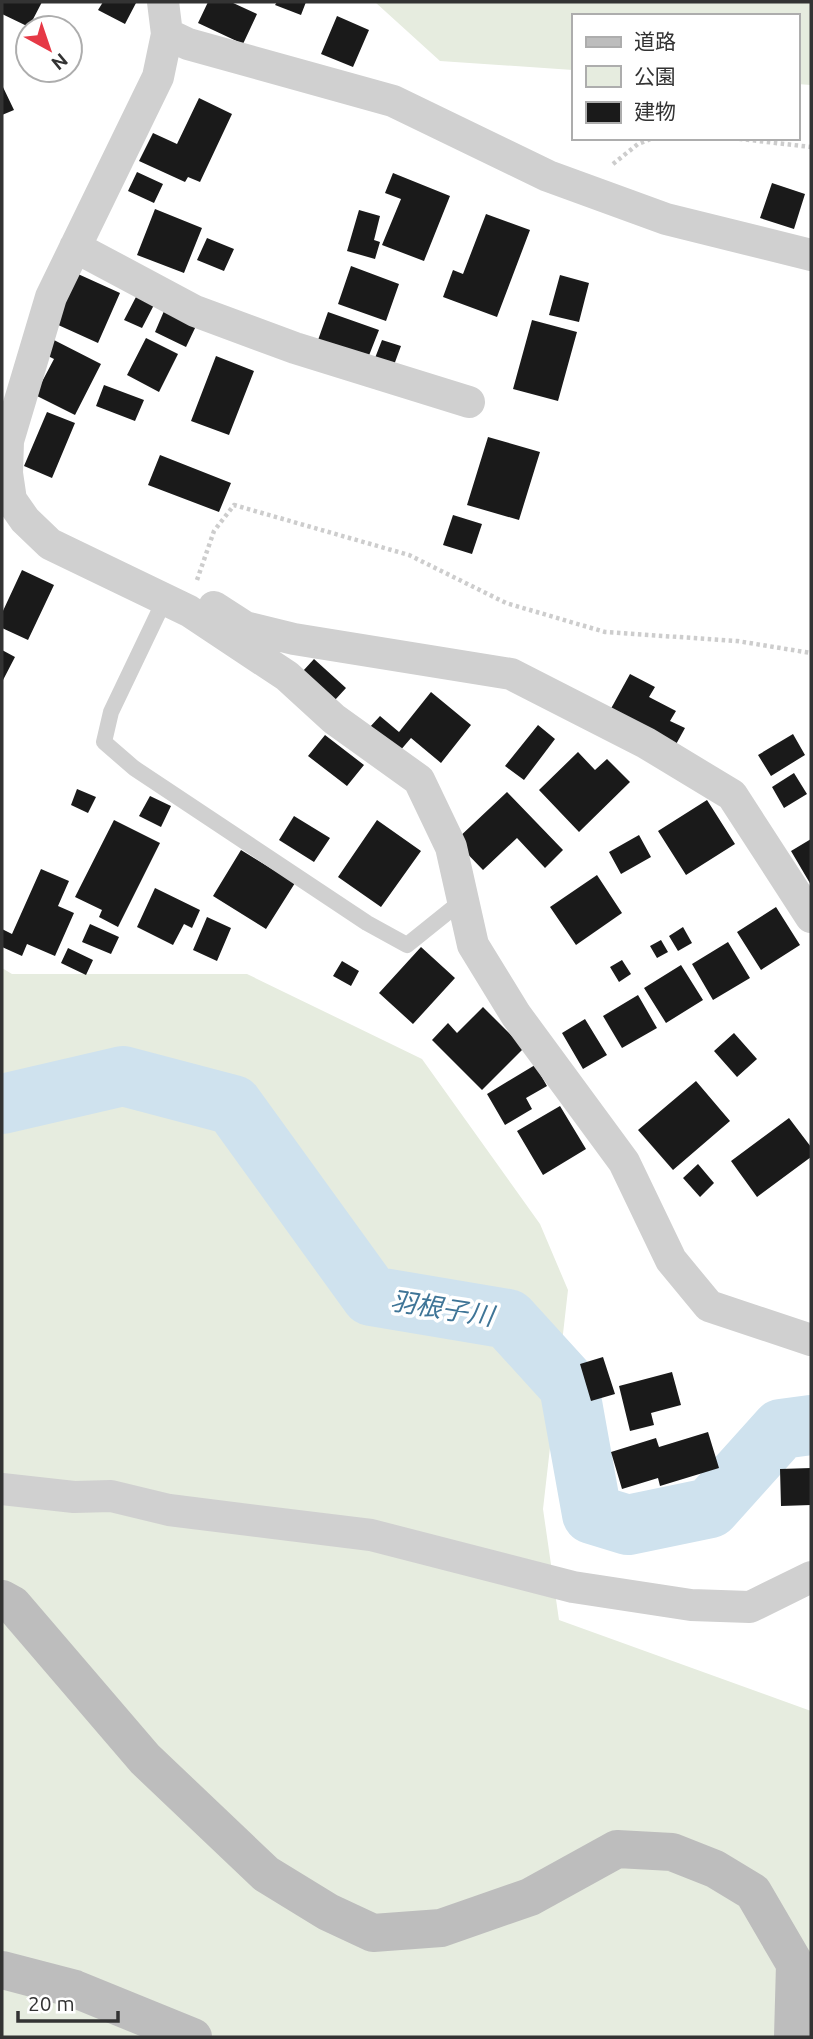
<svg xmlns="http://www.w3.org/2000/svg" width="813" height="2039" viewBox="0 0 813 2039" font-family="Ubuntu,'Noto Sans JP',sans-serif">
<style>
.green{fill:#e6ecdf}
.lines{fill:none;stroke-linecap:round;stroke-linejoin:round}
.river{stroke:#cfe2ee;stroke-width:60}
.building{fill:#1a1a1a}
.path{stroke:#cdcdcd;stroke-width:4.5;stroke-dasharray:3.5 3.5;stroke-linecap:butt}
.lane{stroke:#d0d0d0;stroke-width:16}
.street{stroke:#d0d0d0;stroke-width:32}
.secondary{stroke:#bdbdbd;stroke-width:38}
.labels{text-anchor:middle;dominant-baseline:central;stroke-width:7;stroke-linejoin:round;paint-order:stroke}
.water-label{font-size:26px;font-style:italic;fill:#3f7597;stroke:#fff}
</style>
<rect width="100%" height="100%" fill="#fff"/>
<path class="green" d="M 375,2 L 811,2 L 811,85 L 797,84 L 797,16 L 573,16 L 573,70 L 440,61 Z
M 2,968 L 12,974 L 247,974 L 422,1059 L 540,1224 L 568,1290 L 543,1509 L 559,1620 L 811,1711 L 811,2037 L 2,2037 Z"/>
<g class="lines">
<path class="river" d="M 2,1104 L 123,1076 L 233,1105 L 371,1296 L 508,1319 L 569,1386 L 592,1514 L 628,1525 L 710,1508 L 781,1429 L 811,1425"/>
</g>
<path class="building" d="M 2,2 L 42,2 L 29,27 L 2,14 Z
M 103,2 L 134,2 L 136,3 L 125,24 L 98,10 Z
M 208,2 L 231,2 L 257,14 L 243,44 L 198,23 Z
M 277,2 L 306,2 L 301,15 L 275,5 Z
M 337,16 L 369,30 L 353,67 L 321,54 Z
M 2,85 L 14,110 L 2,115 Z
M 199,98 L 232,114 L 200,182 L 188,177 L 185,182 L 139,161 L 153,133 L 177,144 Z
M 137,172 L 163,184 L 154,203 L 128,191 Z
M 393,173 L 450,196 L 424,261 L 382,245 L 401,199 L 385,193 Z
M 772,183 L 805,194 L 794,229 L 760,218 Z
M 155,209 L 202,228 L 184,273 L 137,255 Z
M 359,210 L 380,216 L 374,240 L 380,242 L 375,259 L 347,251 Z
M 486,214 L 530,230 L 497,317 L 443,297 L 453,270 L 463,274 Z
M 207,238 L 234,249 L 224,271 L 197,260 Z
M 351,266 L 399,284 L 386,321 L 338,304 Z
M 78,274 L 120,293 L 98,343 L 56,324 Z
M 560,275 L 589,283 L 579,322 L 549,315 Z
M 137,295 L 155,303 L 142,328 L 124,320 Z
M 164,311 L 196,326 L 186,347 L 155,332 Z
M 328,312 L 379,330 L 368,358 L 318,340 Z
M 532,320 L 577,332 L 558,401 L 513,389 Z
M 146,338 L 178,354 L 159,392 L 127,375 Z
M 52,339 L 101,364 L 75,415 L 35,395 L 54,359 L 44,354 Z
M 382,340 L 401,346 L 394,365 L 375,358 Z
M 216,356 L 254,371 L 229,435 L 191,421 Z
M 104,385 L 144,400 L 135,421 L 96,406 Z
M 47,412 L 75,423 L 52,478 L 24,466 Z
M 488,437 L 540,452 L 519,520 L 467,505 Z
M 160,455 L 231,483 L 219,512 L 148,485 Z
M 453,515 L 482,524 L 472,554 L 443,545 Z
M 22,570 L 54,585 L 28,640 L 2,628 L 2,613 Z
M 2,650 L 15,657 L 2,682 Z
M 314,659 L 346,688 L 335,700 L 303,671 Z
M 630,674 L 655,687 L 649,697 L 676,711 L 670,721 L 685,728 L 674,748 L 608,714 Z
M 431,692 L 471,725 L 441,763 L 411,738 L 399,752 L 369,728 L 380,716 L 399,732 Z
M 538,725 L 555,739 L 524,780 L 505,766 Z
M 793,734 L 805,755 L 771,776 L 758,755 Z
M 325,735 L 364,765 L 347,786 L 308,756 Z
M 578,752 L 595,770 L 607,759 L 630,782 L 579,832 L 539,790 Z
M 794,773 L 807,794 L 784,808 L 772,787 Z
M 77,789 L 96,797 L 88,813 L 71,805 Z
M 507,792 L 563,850 L 545,868 L 517,838 L 483,870 L 455,841 Z
M 150,796 L 171,806 L 161,827 L 139,816 Z
M 707,800 L 735,844 L 686,875 L 658,831 Z
M 294,816 L 330,838 L 314,862 L 279,840 Z
M 114,820 L 160,843 L 118,927 L 99,917 L 102,910 L 75,897 Z
M 377,820 L 421,851 L 381,907 L 338,877 Z
M 639,835 L 651,857 L 621,874 L 609,852 Z
M 811,839 L 811,885 L 791,851 Z
M 241,850 L 295,883 L 266,929 L 213,896 Z
M 41,869 L 69,881 L 58,906 L 74,913 L 55,956 L 27,944 L 22,956 L 2,947 L 2,929 L 12,934 Z
M 597,875 L 622,913 L 576,945 L 550,907 Z
M 155,888 L 200,910 L 192,928 L 184,924 L 173,945 L 137,927 Z
M 776,907 L 800,945 L 761,970 L 737,932 Z
M 207,917 L 231,928 L 217,961 L 193,950 Z
M 90,924 L 119,937 L 111,954 L 82,942 Z
M 683,927 L 692,943 L 678,951 L 669,936 Z
M 661,940 L 668,952 L 657,958 L 650,946 Z
M 728,942 L 750,978 L 713,1000 L 692,964 Z
M 421,947 L 455,978 L 413,1024 L 379,993 Z
M 68,948 L 93,960 L 86,975 L 61,963 Z
M 622,960 L 631,974 L 619,982 L 610,967 Z
M 342,961 L 359,971 L 351,986 L 333,976 Z
M 681,965 L 703,1000 L 666,1023 L 644,988 Z
M 638,995 L 657,1028 L 622,1048 L 603,1016 Z
M 483,1007 L 524,1048 L 482,1090 L 432,1040 L 448,1023 L 457,1033 Z
M 585,1019 L 607,1055 L 583,1069 L 562,1033 Z
M 734,1033 L 757,1059 L 737,1077 L 714,1051 Z
M 535,1065 L 547,1086 L 526,1098 L 532,1109 L 505,1125 L 487,1094 Z
M 696,1081 L 730,1121 L 673,1170 L 638,1130 Z
M 560,1106 L 586,1149 L 543,1175 L 517,1131 Z
M 789,1118 L 811,1147 L 811,1157 L 757,1197 L 731,1161 Z
M 698,1164 L 714,1183 L 700,1197 L 683,1178 Z
M 603,1357 L 615,1394 L 591,1401 L 580,1364 Z
M 672,1372 L 681,1405 L 651,1413 L 654,1425 L 630,1431 L 619,1386 Z
M 708,1432 L 719,1468 L 660,1486 L 658,1478 L 622,1489 L 611,1452 L 656,1438 L 659,1447 Z
M 811,1468 L 811,1505 L 781,1506 L 780,1469 Z"/>
<g class="lines">
<path class="path" d="M 732,138 L 811,147
M 613,164 L 638,144 L 653,138
M 197,580 L 214,531 L 234,505 L 409,555 L 506,603 L 605,632 L 737,641 L 811,653"/>
<path class="lane" d="M 165,599 L 111,712 L 104,742 L 134,768 L 367,923 L 407,945 L 463,900"/>
<path class="street" d="M 163,2 L 167,34 L 158,77 L 51,297 L 8,441 L 7,473 L 11,500 L 25,520 L 50,544 L 189,611 L 287,676 L 334,719 L 419,780 L 451,847 L 473,945 L 516,1015 L 624,1162 L 671,1260 L 709,1306 L 811,1340
M 167,34 L 188,44 L 393,101 L 548,176 L 666,219 L 811,255
M 75,247 L 195,311 L 295,348 L 469,402
M 214,607 L 245,627 L 294,639 L 511,674 L 646,743 L 732,795 L 811,917
M 2,1489 L 74,1497 L 111,1496 L 169,1510 L 371,1535 L 573,1587 L 691,1605 L 750,1607 L 811,1577"/>
<path class="secondary" d="M 2,1599 L 13,1605 L 145,1759 L 266,1874 L 328,1912 L 373,1933 L 441,1928 L 530,1897 L 617,1849 L 672,1852 L 715,1869 L 753,1892 L 795,1964 L 793,2037
M 2,1970 L 75,1989 L 193,2037"/>
</g>
<g class="labels">
<g class="water-label">
<text transform="translate(442 1308) rotate(9)">羽根子川</text>
</g>
</g>
<rect width="813" height="2039" fill="none" stroke="#333333" stroke-width="7"/>
<rect x="572" y="14" width="228" height="126" fill="#ffffff" stroke="#adadad" stroke-width="2"/>
<rect x="586" y="37" width="35" height="10" fill="#bdbdbd" stroke="#adadad" stroke-width="2"/>
<text x="634" y="49" font-size="21" fill="#333333">道路</text>
<rect x="586" y="66" width="35" height="21" fill="#e6ecdf" stroke="#adadad" stroke-width="2"/>
<text x="634" y="84" font-size="21" fill="#333333">公園</text>
<rect x="586" y="102" width="35" height="21" fill="#1a1a1a" stroke="#adadad" stroke-width="2"/>
<text x="634" y="119" font-size="21" fill="#333333">建物</text>
<g transform="translate(49 49) rotate(140)"><circle r="33" fill="#ffffff" stroke="#adadad" stroke-width="2"/>
<path d="M0-5L12 26L0 18L-12 26Z" fill="#e63946"/>
<text y="-10" font-size="19" font-weight="bold" text-anchor="middle" fill="#333333">N</text>
</g>
<path d="M18 2011v10h100v-10" fill="none" stroke="#333333" stroke-width="3.5"/>
<text x="28" y="2011" font-size="21" fill="#333333" stroke="#ffffff" stroke-width="5" paint-order="stroke">20 m</text>
</svg>
